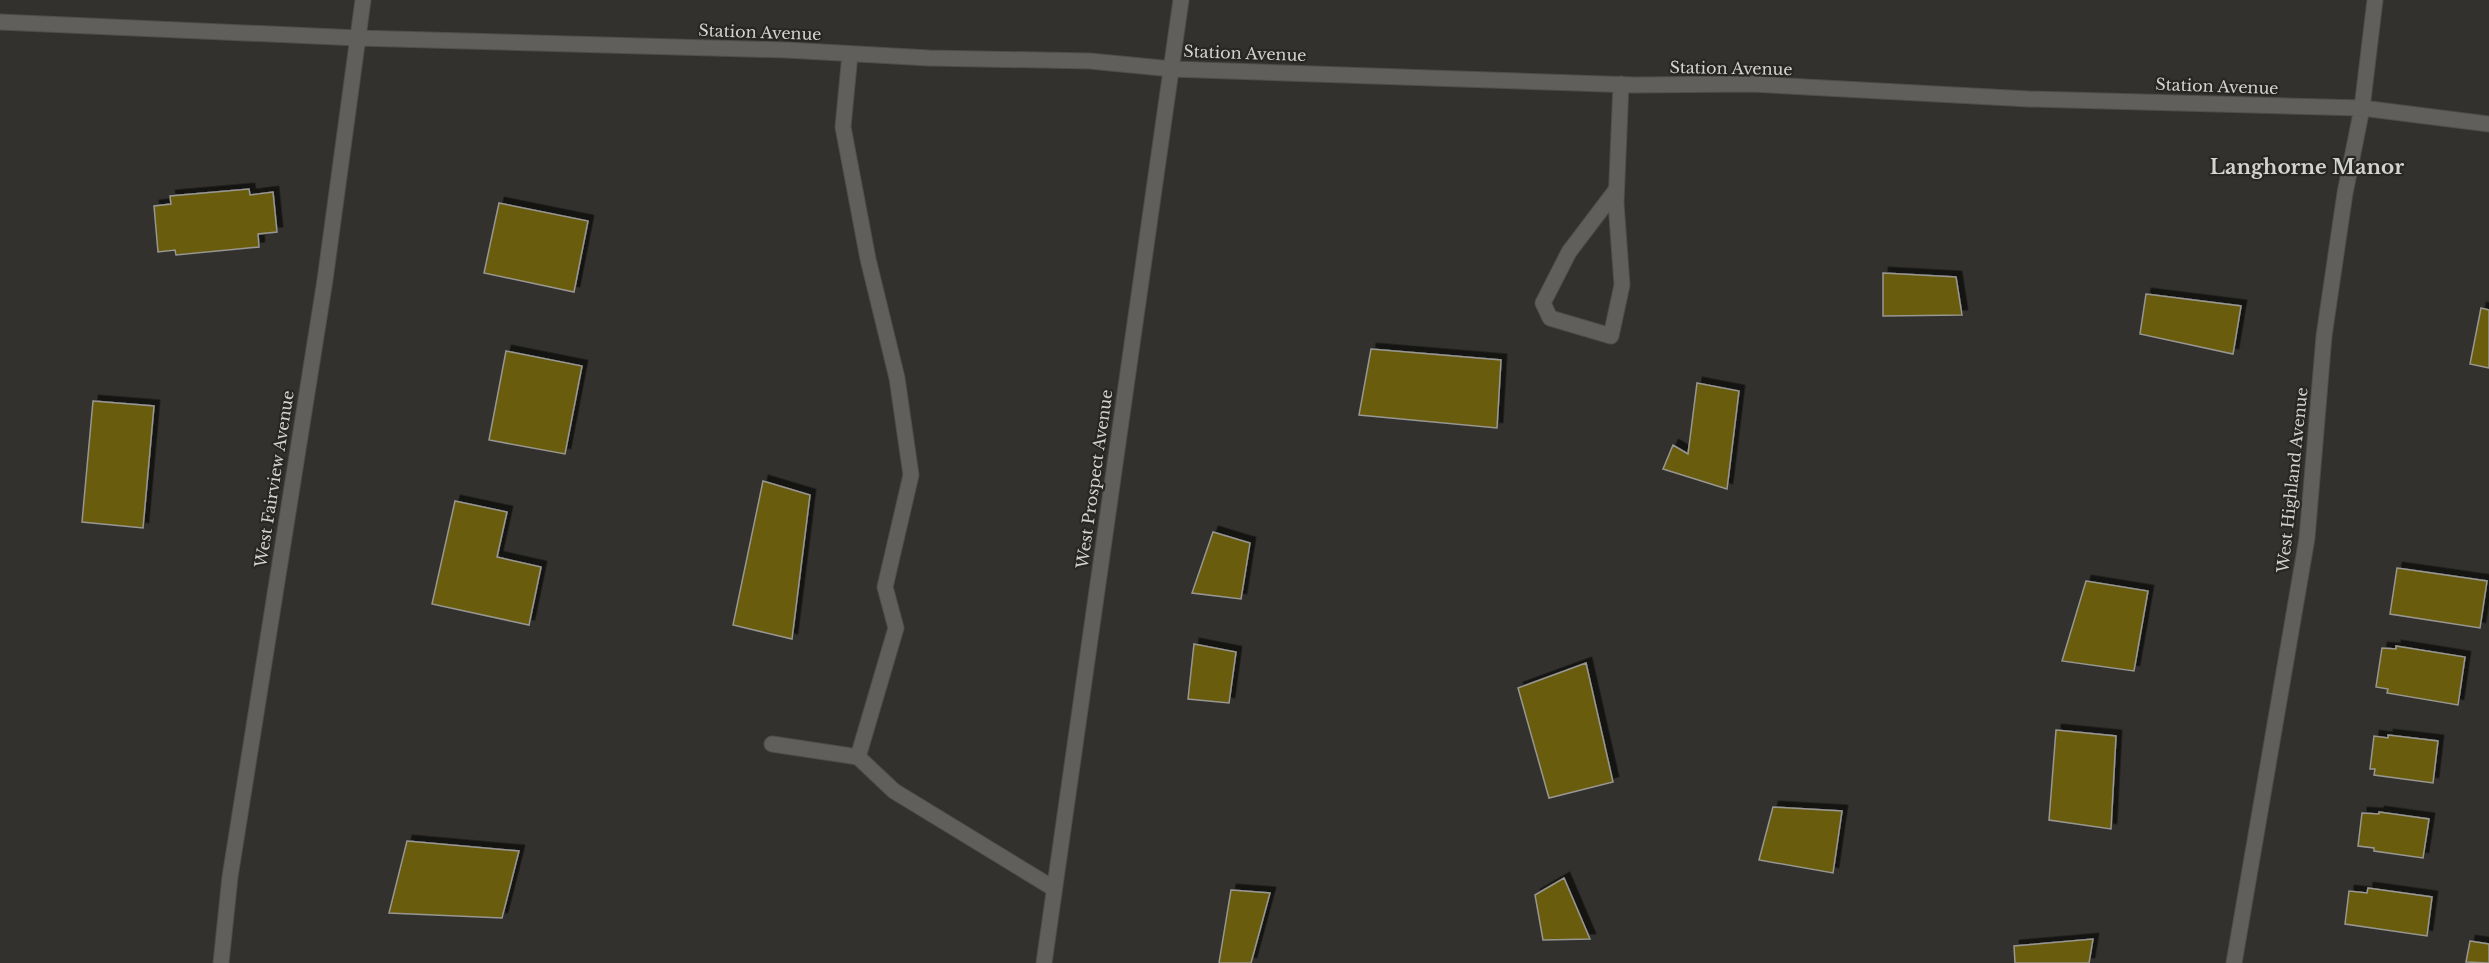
<svg xmlns="http://www.w3.org/2000/svg" width="2489" height="963" viewBox="0 0 2489 963" font-family="'Libre Baskerville',serif">
<style>
.building{fill:#695b0c;stroke:#989793;stroke-width:1.5;filter:url(#shadow)}
.lines{fill:none;stroke-linecap:round;stroke-linejoin:round}
.minor-casing{stroke:#4d4d49;stroke-width:17}
.minor{stroke:#605f5b;stroke-width:15}
.labels{text-anchor:middle;dominant-baseline:central;stroke-width:4.5;stroke-linejoin:round;paint-order:stroke}
.street-label{font-size:16px;fill:#d2d2cf;stroke:#282723}
.quarter-label{font-size:20px;font-weight:bold;fill:#d2d2cf;stroke:#282723}
</style>
<defs>
<filter id="shadow"><feDropShadow dx="5.5" dy="-5.5" stdDeviation="0" flood-color="#0009"/></filter>
</defs>
<rect width="100%" height="100%" fill="#32312d"/>
<path class="building" d="M 249,189 L 250,195 L 273,192 L 277,232 L 258,234 L 259,247 L 176,255 L 175,250 L 158,252 L 154,206 L 171,204 L 170,196 Z
M 499,203 L 588,221 L 574,292 L 484,273 Z
M 1883,273 L 1956,277 L 1962,315 L 1883,316 Z
M 2146,294 L 2241,306 L 2233,354 L 2140,334 Z
M 2481,308 L 2489,310 L 2489,368 L 2470,364 Z
M 1371,349 L 1501,360 L 1497,428 L 1359,415 Z
M 506,351 L 582,366 L 565,454 L 489,440 Z
M 1697,383 L 1739,391 L 1727,489 L 1663,469 L 1673,445 L 1688,454 Z
M 93,401 L 154,406 L 143,528 L 82,522 Z
M 763,481 L 810,495 L 792,639 L 733,625 Z
M 455,501 L 507,512 L 497,557 L 541,567 L 529,625 L 432,604 Z
M 1213,532 L 1250,543 L 1241,599 L 1192,593 Z
M 2397,568 L 2487,581 L 2480,628 L 2390,614 Z
M 2086,581 L 2148,591 L 2134,671 L 2062,661 Z
M 1194,644 L 1236,652 L 1229,703 L 1188,699 Z
M 2396,646 L 2465,657 L 2458,705 L 2387,693 L 2388,689 L 2376,687 L 2382,648 L 2396,649 Z
M 1586,663 L 1613,782 L 1549,798 L 1518,688 Z
M 2056,730 L 2116,736 L 2111,829 L 2049,820 Z
M 2388,735 L 2438,741 L 2433,783 L 2374,775 L 2375,769 L 2370,769 L 2374,736 L 2388,738 Z
M 1773,807 L 1842,811 L 1833,873 L 1759,860 Z
M 2379,812 L 2429,819 L 2423,858 L 2374,851 L 2374,848 L 2358,846 L 2362,813 L 2379,814 Z
M 407,841 L 519,851 L 502,918 L 389,913 Z
M 1564,878 L 1590,939 L 1543,940 L 1535,895 Z
M 2368,888 L 2432,897 L 2427,936 L 2345,924 L 2349,891 L 2367,893 Z
M 1231,890 L 1270,893 L 1251,963 L 1219,963 Z
M 2093,939 L 2089,963 L 2015,963 L 2014,946 Z
M 2470,941 L 2489,944 L 2489,963 L 2466,962 Z"/>
<g class="lines">
<g class="minor-casing">
<path id="minor" d="M 0,22 L 358,38 L 786,50 L 929,58 L 1090,61 L 1172,69 L 1634,85 L 1752,84 L 2029,99 L 2362,108 L 2489,124
M 850,54 L 843,127 L 868,259 L 897,378 L 911,475 L 885,587 L 896,628 L 858,757 L 894,791 L 1053,888
M 1616,190 L 1569,252 L 1543,303 L 1550,318 L 1611,336 L 1622,285 L 1616,203 L 1621,84
M 772,744 L 858,757
M 221,963 L 230,877 L 325,280 L 363,0
M 1044,963 L 1181,0
M 2234,963 L 2307,538 L 2324,336 L 2345,193 L 2362,108 L 2375,0"/>
</g>
<use href="#minor" class="minor"/>
</g>
<g class="labels">
<g class="street-label">
<text transform="translate(760 32) rotate(2)">Station Avenue</text>
<text transform="translate(1245 53) rotate(2)">Station Avenue</text>
<text transform="translate(1731 68) rotate(1)">Station Avenue</text>
<text transform="translate(2217 86) rotate(2)">Station Avenue</text>
<text transform="translate(274 479) rotate(-81)">West Fairview Avenue</text>
<text transform="translate(1094 479) rotate(-82)">West Prospect Avenue</text>
<text transform="translate(2292 480) rotate(-84)">West Highland Avenue</text>
</g>
<g class="quarter-label">
<text x="2307" y="167">Langhorne Manor</text>
</g>
</g>
</svg>
